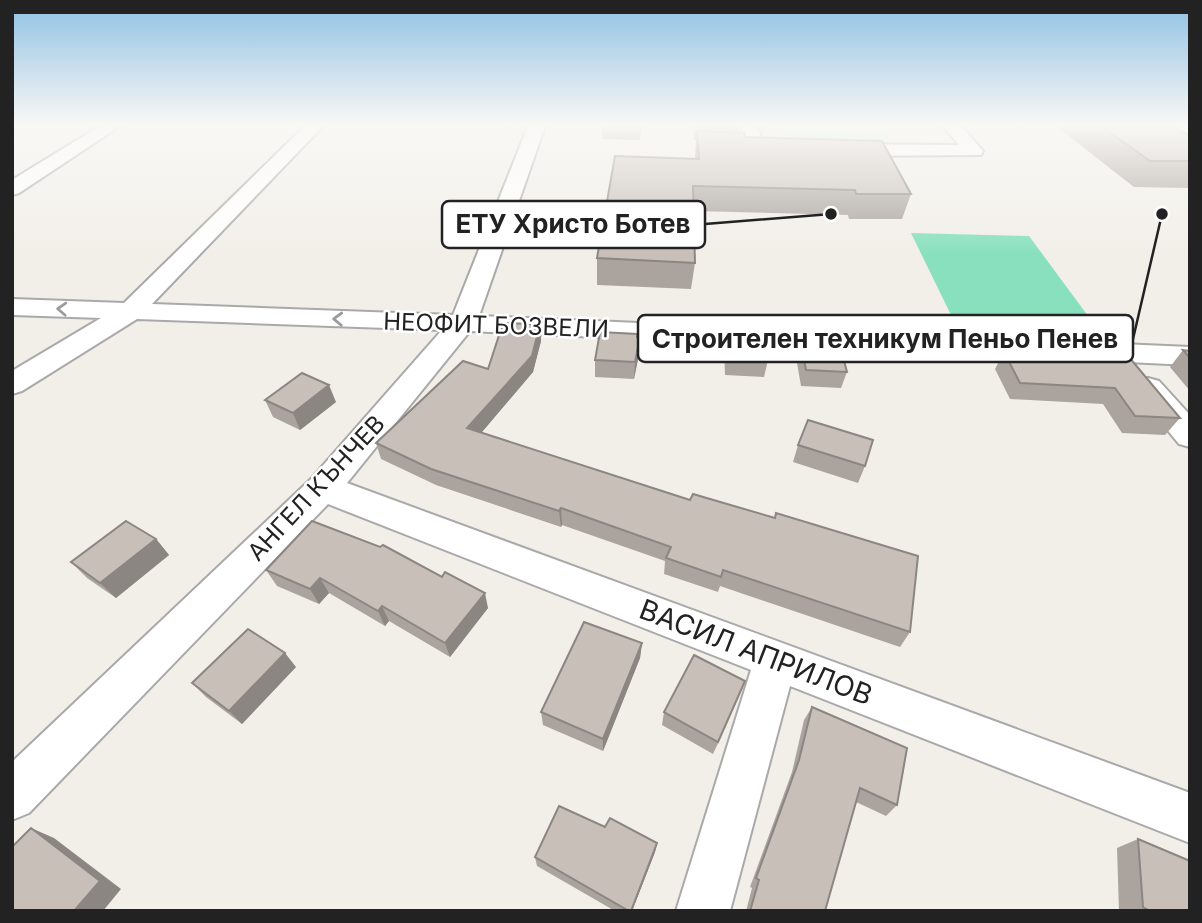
<svg xmlns="http://www.w3.org/2000/svg" width="1202" height="923" viewBox="0 0 1202 923" font-family="Inter,sans-serif">
<style>
.park{fill:#c8facc}
.pitch{fill:#88e0be}
.lines{fill:none;stroke-linecap:round;stroke-linejoin:round}
.street-casing{stroke:#a9a9a9;stroke-width:4}
.street{fill:#fff;fill-rule:evenodd}
.wall{fill:#aba49e}
.shaded-wall{fill:#8b8681}
.building{fill:#c7bfb8;stroke:#8b8681;stroke-width:2}
.oneway{stroke:#9c9c9c}
.labels{text-anchor:middle;dominant-baseline:central;stroke-width:5;stroke-linejoin:round;paint-order:stroke}
.street-label{font-size:24px;fill:#222;stroke:#fff}
.near-street-label{font-size:28px;fill:#222;stroke:#fff}
.leader{fill:none;stroke:#222;stroke-width:2.5}
.callout-dot{fill:#222;stroke:#fff;stroke-width:2.5}
.callout{fill:#fff;stroke:#222;stroke-width:2.5}
.callout-label{font-size:26px;text-anchor:middle;font-weight:bold;fill:#222}
</style>
<rect width="100%" height="100%" fill="#f2efe9"/>
<path class="park" d="M 784,126 L 881,126 L 895,150 L 791,148 Z"/>
<path class="pitch" d="M 911,233 L 1029,236 L 1091,320 L 952,317 Z"/>
<g class="lines">
<g class="street-casing">
<path id="street" d="M 100,126 L 120,126 L 19,193 L 12,195 L 12,180 Z
M 305,126 L 323,126 L 152,304 L 453,315 L 528,126 L 545,126 L 479,316 L 1190,347 L 1190,365 L 470,331 L 347,483 L 1190,793 L 1190,843 L 790,686 L 730,911 L 676,911 L 751,670 L 328,504 L 29,813 L 12,820 L 12,762 L 311,479 L 442,330 L 137,319 L 22,391 L 12,394 L 12,371 L 101,318 L 12,315 L 12,299 L 124,303 Z
M 741,126 L 757,126 L 765,149 L 763,153 L 749,153 Z
M 943,126 L 961,126 L 983,151 L 981,155 L 842,156 L 833,150 L 842,144 L 959,145 Z
M 1148,378 L 1159,381 L 1190,415 L 1190,447 L 1179,444 L 1133,388 L 1137,381 Z"/>
</g>
<use href="#street" class="street"/>
</g>
<path class="wall" d="M 602,126 L 642,126 L 640,140 L 602,139 Z
M 693,126 L 739,126 L 738,132 L 745,137 L 911,194 L 902,219 L 849,219 L 848,215 L 694,211 L 695,263 L 691,289 L 597,285 L 597,258 L 695,159 L 696,140 L 694,140 Z
M 1056,126 L 1173,126 L 1190,136 L 1190,188 L 1134,187 Z
M 540,324 L 541,341 L 533,372 L 481,433 L 910,632 L 900,647 L 720,586 L 718,592 L 664,574 L 665,561 L 562,525 L 561,527 L 436,485 L 381,459 L 376,443 L 488,369 Z
M 726,330 L 768,360 L 764,377 L 725,375 L 724,347 Z
M 800,340 L 847,372 L 841,388 L 801,386 L 796,357 Z
M 1183,350 L 1190,351 L 1190,391 L 1170,367 Z
M 1004,352 L 1129,357 L 1180,418 L 1165,435 L 1122,433 L 1103,404 L 1010,399 L 995,369 Z
M 639,354 L 634,379 L 595,377 L 595,360 Z
M 265,400 L 336,402 L 300,430 L 273,417 Z
M 798,445 L 865,466 L 858,483 L 793,462 Z
M 312,521 L 488,608 L 450,657 L 389,621 L 385,626 L 329,593 L 319,604 L 277,586 L 266,570 Z
M 156,539 L 169,555 L 116,598 L 87,578 L 71,562 Z
M 642,643 L 640,658 L 603,751 L 543,725 L 541,712 Z
M 296,667 L 242,724 L 206,697 L 192,683 Z
M 745,681 L 713,754 L 662,725 L 664,712 Z
M 812,707 L 897,805 L 886,816 L 856,802 L 825,911 L 746,911 L 752,888 L 750,887 L 792,772 L 804,720 Z
M 1138,839 L 1190,911 L 1119,911 L 1117,848 Z
M 657,843 L 655,852 L 632,911 L 615,911 L 537,866 L 535,857 Z"/>
<path class="shaded-wall" d="M 540,324 L 541,341 L 533,372 L 471,445 L 467,428 Z
M 640,337 L 639,354 L 634,379 L 635,362 Z
M 329,385 L 336,402 L 300,430 L 293,413 Z
M 561,508 L 562,525 L 561,527 L 559,511 Z
M 156,539 L 169,555 L 116,598 L 100,583 Z
M 320,578 L 329,593 L 319,604 L 310,589 Z
M 485,593 L 488,608 L 450,657 L 445,643 Z
M 382,606 L 389,621 L 385,626 L 378,611 Z
M 642,643 L 640,658 L 603,751 L 603,739 Z
M 285,653 L 296,667 L 242,724 L 229,711 Z
M 745,681 L 740,694 L 713,754 L 718,742 Z
M 31,828 L 54,838 L 121,889 L 103,911 L 74,911 Z
M 657,843 L 655,852 L 632,911 L 631,911 Z"/>
<path class="building" d="M 1101,126 L 1173,126 L 1190,136 L 1190,161 L 1150,161 Z
M 697,131 L 744,133 L 745,137 L 882,141 L 911,194 L 856,194 L 855,190 L 693,186 L 695,263 L 597,258 L 615,156 L 699,159 Z
M 503,323 L 540,324 L 532,356 L 467,428 L 690,500 L 693,494 L 775,518 L 776,513 L 918,556 L 910,632 L 723,570 L 721,577 L 666,558 L 671,547 L 561,508 L 559,511 L 431,469 L 376,443 L 463,361 L 488,369 Z
M 600,332 L 637,334 L 637,337 L 640,337 L 635,362 L 595,360 Z
M 800,340 L 839,342 L 847,372 L 806,370 Z
M 1183,350 L 1190,351 L 1190,358 Z
M 1004,352 L 1129,357 L 1180,418 L 1135,416 L 1115,388 L 1020,383 Z
M 302,373 L 329,385 L 293,413 L 265,400 Z
M 808,420 L 873,440 L 865,466 L 798,445 Z
M 126,521 L 156,539 L 100,583 L 71,562 Z
M 312,521 L 380,547 L 383,545 L 442,577 L 445,572 L 485,593 L 445,643 L 382,606 L 378,611 L 320,578 L 310,589 L 266,570 Z
M 584,622 L 642,643 L 603,739 L 541,712 Z
M 248,629 L 285,653 L 229,711 L 192,683 Z
M 694,655 L 745,681 L 718,742 L 664,712 Z
M 812,707 L 907,748 L 897,805 L 860,788 L 825,911 L 750,911 L 759,880 L 756,878 L 799,760 Z
M 559,806 L 605,827 L 610,818 L 657,843 L 631,911 L 629,911 L 535,857 Z
M 31,828 L 100,881 L 74,911 L 12,911 L 12,847 Z
M 1138,839 L 1190,861 L 1190,911 L 1150,911 L 1143,907 Z"/>
<defs><path id="oneway-chevron" d="M-2-3.5L2.5 0L-2 3.5" fill="none" stroke-width="1.6" stroke-linecap="round" stroke-linejoin="round" transform="scale(1.75)"/></defs>
<g class="oneway">
<use href="#oneway-chevron" transform="translate(62 309) rotate(-177)"/>
<use href="#oneway-chevron" transform="translate(338 319) rotate(-178)"/>
</g>
<linearGradient id="sky" x2="0" y2="1"><stop stop-color="#8fc0e4"/><stop offset="0.49" stop-color="#f9f8f5"/><stop offset="1" stop-color="#f9f8f5" stop-opacity="0"/></linearGradient>
<rect width="1202" height="255" fill="url(#sky)"/>
<g class="labels">
<g class="street-label">
<text transform="translate(496 325) rotate(2)">НЕОФИТ БОЗВЕЛИ</text>
<text transform="translate(316 488) rotate(-47)">АНГЕЛ КЪНЧЕВ</text>
</g>
<g class="near-street-label">
<text transform="translate(756 652) rotate(21)">ВАСИЛ АПРИЛОВ</text>
</g>
</g>
<path class="leader" d="M831 214L705 224M1162 214L1133 339"/>
<g class="callout-dot">
<circle cx="831" cy="214" r="7"/>
<circle cx="1162" cy="214" r="7"/>
</g>
<g class="callout">
<rect x="442" y="201" width="263" height="47" rx="7"/>
<rect x="638" y="315" width="495" height="47" rx="7"/>
</g>
<g class="callout-label">
<text x="573" y="233">ЕТУ Христо Ботев</text>
<text x="885" y="348">Строителен техникум Пеньо Пенев</text>
</g>
<rect width="1202" height="923" fill="none" stroke="#222222" stroke-width="28"/>
</svg>
